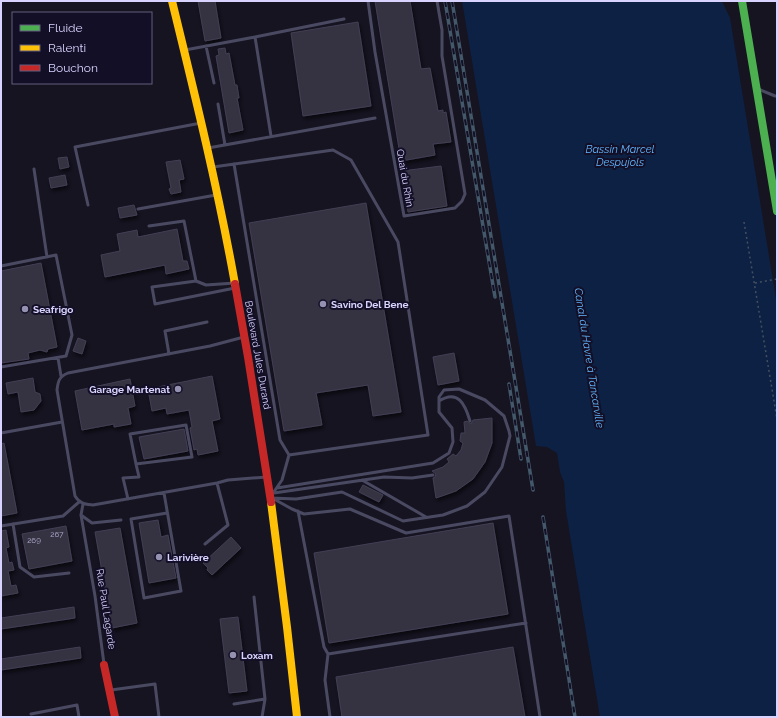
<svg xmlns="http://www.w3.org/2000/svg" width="778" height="718" viewBox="0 0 778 718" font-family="Raleway,sans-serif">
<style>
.water{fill:#0d2144}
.building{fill:#343243;stroke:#433f54;filter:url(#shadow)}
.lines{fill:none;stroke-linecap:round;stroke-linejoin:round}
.path{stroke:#44505f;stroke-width:1.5;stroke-dasharray:2 3;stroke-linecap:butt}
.lane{stroke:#4a4962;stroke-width:3}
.fast{stroke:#4caf50;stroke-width:8}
.slow{stroke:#ffc107;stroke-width:8}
.jam{stroke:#c62828;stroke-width:8}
.rail-casing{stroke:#43596b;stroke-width:3.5}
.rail{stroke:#130f26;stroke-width:2;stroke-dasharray:6;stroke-linecap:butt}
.poi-dot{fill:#9591b1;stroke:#130f26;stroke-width:1.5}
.labels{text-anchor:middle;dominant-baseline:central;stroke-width:4;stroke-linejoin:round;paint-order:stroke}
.number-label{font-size:8px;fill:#b0acd0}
.street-label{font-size:10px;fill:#d9d4ff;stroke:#130f26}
.poi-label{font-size:10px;font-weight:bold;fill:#d9d4ff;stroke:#130f26;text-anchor:start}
.water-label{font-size:11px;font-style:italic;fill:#62b6ff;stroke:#130f26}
</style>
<defs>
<filter id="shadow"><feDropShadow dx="1.5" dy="3" stdDeviation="2" flood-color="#0009"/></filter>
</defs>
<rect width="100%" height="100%" fill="#161421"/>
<path class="water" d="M 462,1 L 722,1 L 730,18 L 777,305 L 777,717 L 600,717 L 566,511 L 564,482 L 560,472 L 557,453 L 547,447 L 536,446 Z"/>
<path class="building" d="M 198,1 L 215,1 L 221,38 L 205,41 Z
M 375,1 L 410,1 L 421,69 L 430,68 L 438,111 L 443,110 L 443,113 L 446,112 L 451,142 L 433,144 L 435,155 L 401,161 Z
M 358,22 L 371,106 L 303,116 L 291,33 Z
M 225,48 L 226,54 L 229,53 L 235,85 L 237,85 L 239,98 L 237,98 L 243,130 L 229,133 L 216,56 L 219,55 L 218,49 Z
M 67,157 L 69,167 L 60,169 L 58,158 Z
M 180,160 L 184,179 L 179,180 L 181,192 L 171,194 L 169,189 L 171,188 L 166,162 Z
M 441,166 L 447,206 L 408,212 L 402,171 Z
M 65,175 L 67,185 L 51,188 L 49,178 Z
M 366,203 L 401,412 L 373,416 L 368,385 L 316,393 L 322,425 L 284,431 L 249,223 Z
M 134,205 L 137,215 L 120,218 L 118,208 Z
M 177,229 L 183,261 L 187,261 L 189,269 L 166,274 L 165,265 L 105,277 L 101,255 L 120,251 L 117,234 L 137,230 L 138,237 Z
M 41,263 L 57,347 L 48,349 L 47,352 L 40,350 L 28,353 L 29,359 L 1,363 L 1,271 Z
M 78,338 L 86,341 L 82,354 L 73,351 Z
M 454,353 L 459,381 L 438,385 L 433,357 Z
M 212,376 L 220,419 L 212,421 L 218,451 L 198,455 L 197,449 L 194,450 L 190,428 L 192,427 L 189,410 L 167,414 L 166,408 L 152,411 L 148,389 Z
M 33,378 L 35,392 L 40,394 L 41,401 L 34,410 L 21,412 L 18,392 L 8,394 L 6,383 Z
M 130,379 L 135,406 L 128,408 L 131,424 L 114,427 L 114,424 L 82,430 L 75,391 Z
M 492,418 L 492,443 L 485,462 L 473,479 L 456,491 L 436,498 L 433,478 L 435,477 L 436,474 L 432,471 L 443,467 L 449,462 L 447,459 L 453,454 L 456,456 L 461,450 L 463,443 L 460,441 L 461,433 L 465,433 L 464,422 L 467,421 L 471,424 L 473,420 Z
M 184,429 L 188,451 L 144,459 L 139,437 Z
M 4,443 L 17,513 L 1,516 L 1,444 Z
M 363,485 L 383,495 L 379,502 L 359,492 Z
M 158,520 L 161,537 L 168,535 L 176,578 L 149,583 L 139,523 Z
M 493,523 L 508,614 L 329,643 L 314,553 Z
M 66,526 L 72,561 L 29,569 L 22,534 Z
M 120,528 L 137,623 L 112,628 L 95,532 Z
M 6,530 L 9,547 L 6,548 L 9,563 L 12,562 L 14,570 L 8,571 L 11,586 L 16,585 L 18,593 L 1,596 L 1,531 Z
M 231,537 L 241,548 L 212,575 L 207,570 L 208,568 L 203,563 Z
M 74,607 L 75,618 L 1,629 L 1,618 Z
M 238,617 L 247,691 L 229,693 L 220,619 Z
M 80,647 L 81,658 L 1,670 L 1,659 Z
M 513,647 L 525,717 L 342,717 L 336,677 Z"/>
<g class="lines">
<path class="path" d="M 744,222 L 777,419
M 755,283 L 777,279"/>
<path class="lane" d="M 368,1 L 375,52 L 404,216 L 455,208 L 462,201 L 465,194 L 442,56 L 442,30 L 437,1
M 255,37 L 344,19
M 206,46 L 214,83
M 185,50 L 255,37 L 271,136
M 758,89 L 775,96 L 777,96
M 218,104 L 225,145
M 208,148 L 375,118
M 234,164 L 280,440 L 289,455
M 213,167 L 333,150 L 351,160 L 398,242 L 428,435 L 289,455 L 282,480 L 271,496
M 34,169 L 47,257
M 88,205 L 75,147 L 201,123
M 138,209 L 216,195
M 149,226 L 184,221 L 196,281
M 1,266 L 56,255 L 72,335 L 66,356 L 1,367
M 235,283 L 206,285 L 196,281 L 152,287 L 155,304 L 235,288
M 244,337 L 210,346 L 68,373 C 59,377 58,381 57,390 L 75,496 C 80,504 85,504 93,505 L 217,483 L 228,480 L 267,477
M 169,354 L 165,331 L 207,322
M 58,358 L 61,376
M 439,401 C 458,389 465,404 470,421
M 1,433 L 62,422
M 362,480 L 426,517
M 164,493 L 181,591 L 144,598 L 131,519 L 167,513
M 274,493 L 384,477 L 412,478 L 433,475
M 271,498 L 296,499 L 342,492 L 403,521 L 443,515 L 467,506 L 485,492 L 502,467 L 510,436 L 509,431 L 504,416 L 485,400 L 459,389 L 444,390 L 439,397 L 439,412 L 452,428 L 453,442 L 449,453 L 433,463 L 277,488
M 272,498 L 292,509 L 304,514 L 350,509 L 406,533 L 509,516 L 540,717
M 128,499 L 123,478 L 139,477 L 136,464 L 192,457 L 186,425 L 130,434 L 136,464
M 83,504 L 81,515 L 95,596 L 104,664
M 298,511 L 324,647 L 328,654
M 81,515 L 92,523 L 121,520
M 13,524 L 20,567 L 34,577 L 69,573
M 1,526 L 63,516 L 79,502
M 205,544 L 228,525 L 217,483
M 254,597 L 265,699 L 262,717
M 111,690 L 155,684 L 159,717
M 234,704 L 265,699
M 31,714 L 77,705 L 79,717
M 330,717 L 325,680 L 328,654 L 526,623"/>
<path class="fast" d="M 742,1 L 777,211"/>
<path class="slow" d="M 172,1 C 195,95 218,189 235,284
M 271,502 L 287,627 L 297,717"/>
<path class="jam" d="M 235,284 L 248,357 L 271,502
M 104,665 L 115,717"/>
<g class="rail-casing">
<path id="rail" d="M 445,1 L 495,297
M 452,1 L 533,490
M 509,384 L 521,459
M 543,517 L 575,717"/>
</g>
<use href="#rail" class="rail"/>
</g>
<g class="poi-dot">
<circle cx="323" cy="304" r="4"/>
<circle cx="25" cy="309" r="4"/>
<circle cx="178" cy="389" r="4"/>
<circle cx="159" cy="557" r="4"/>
<circle cx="233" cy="655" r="4"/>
</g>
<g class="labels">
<g class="number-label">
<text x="57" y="534">267</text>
<text x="34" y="540">269</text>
</g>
<g class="street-label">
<text transform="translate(405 178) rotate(80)">Quai du Rhin</text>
<text transform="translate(258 355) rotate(80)">Boulevard Jules Durand</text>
<text transform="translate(106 609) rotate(81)">Rue Paul Lagarde</text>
</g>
<g class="poi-label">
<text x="331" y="304">Savino Del Bene</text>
<text x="33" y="309">Seafrigo</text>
<text x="170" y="389" text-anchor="end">Garage Martenat</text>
<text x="167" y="557">Larivière</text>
<text x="241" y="655">Loxam</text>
</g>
<g class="water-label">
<text x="620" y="149">Bassin Marcel<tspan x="620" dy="13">Despujols</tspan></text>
<text transform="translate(589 358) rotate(81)">Canal du Havre à Tancarville</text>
</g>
</g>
<rect width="778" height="718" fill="none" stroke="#d9d4ff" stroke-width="4"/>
<rect x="12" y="12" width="140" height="72" fill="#130f26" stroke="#625e7d"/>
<rect x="20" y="25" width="20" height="6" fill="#4caf50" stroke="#625e7d"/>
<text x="48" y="32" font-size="12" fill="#d9d4ff">Fluide</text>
<rect x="20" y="45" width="20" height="6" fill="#ffc107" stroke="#625e7d"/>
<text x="48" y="52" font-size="12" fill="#d9d4ff">Ralenti</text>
<rect x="20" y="65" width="20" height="6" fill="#c62828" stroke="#625e7d"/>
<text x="48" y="72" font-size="12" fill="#d9d4ff">Bouchon</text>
</svg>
